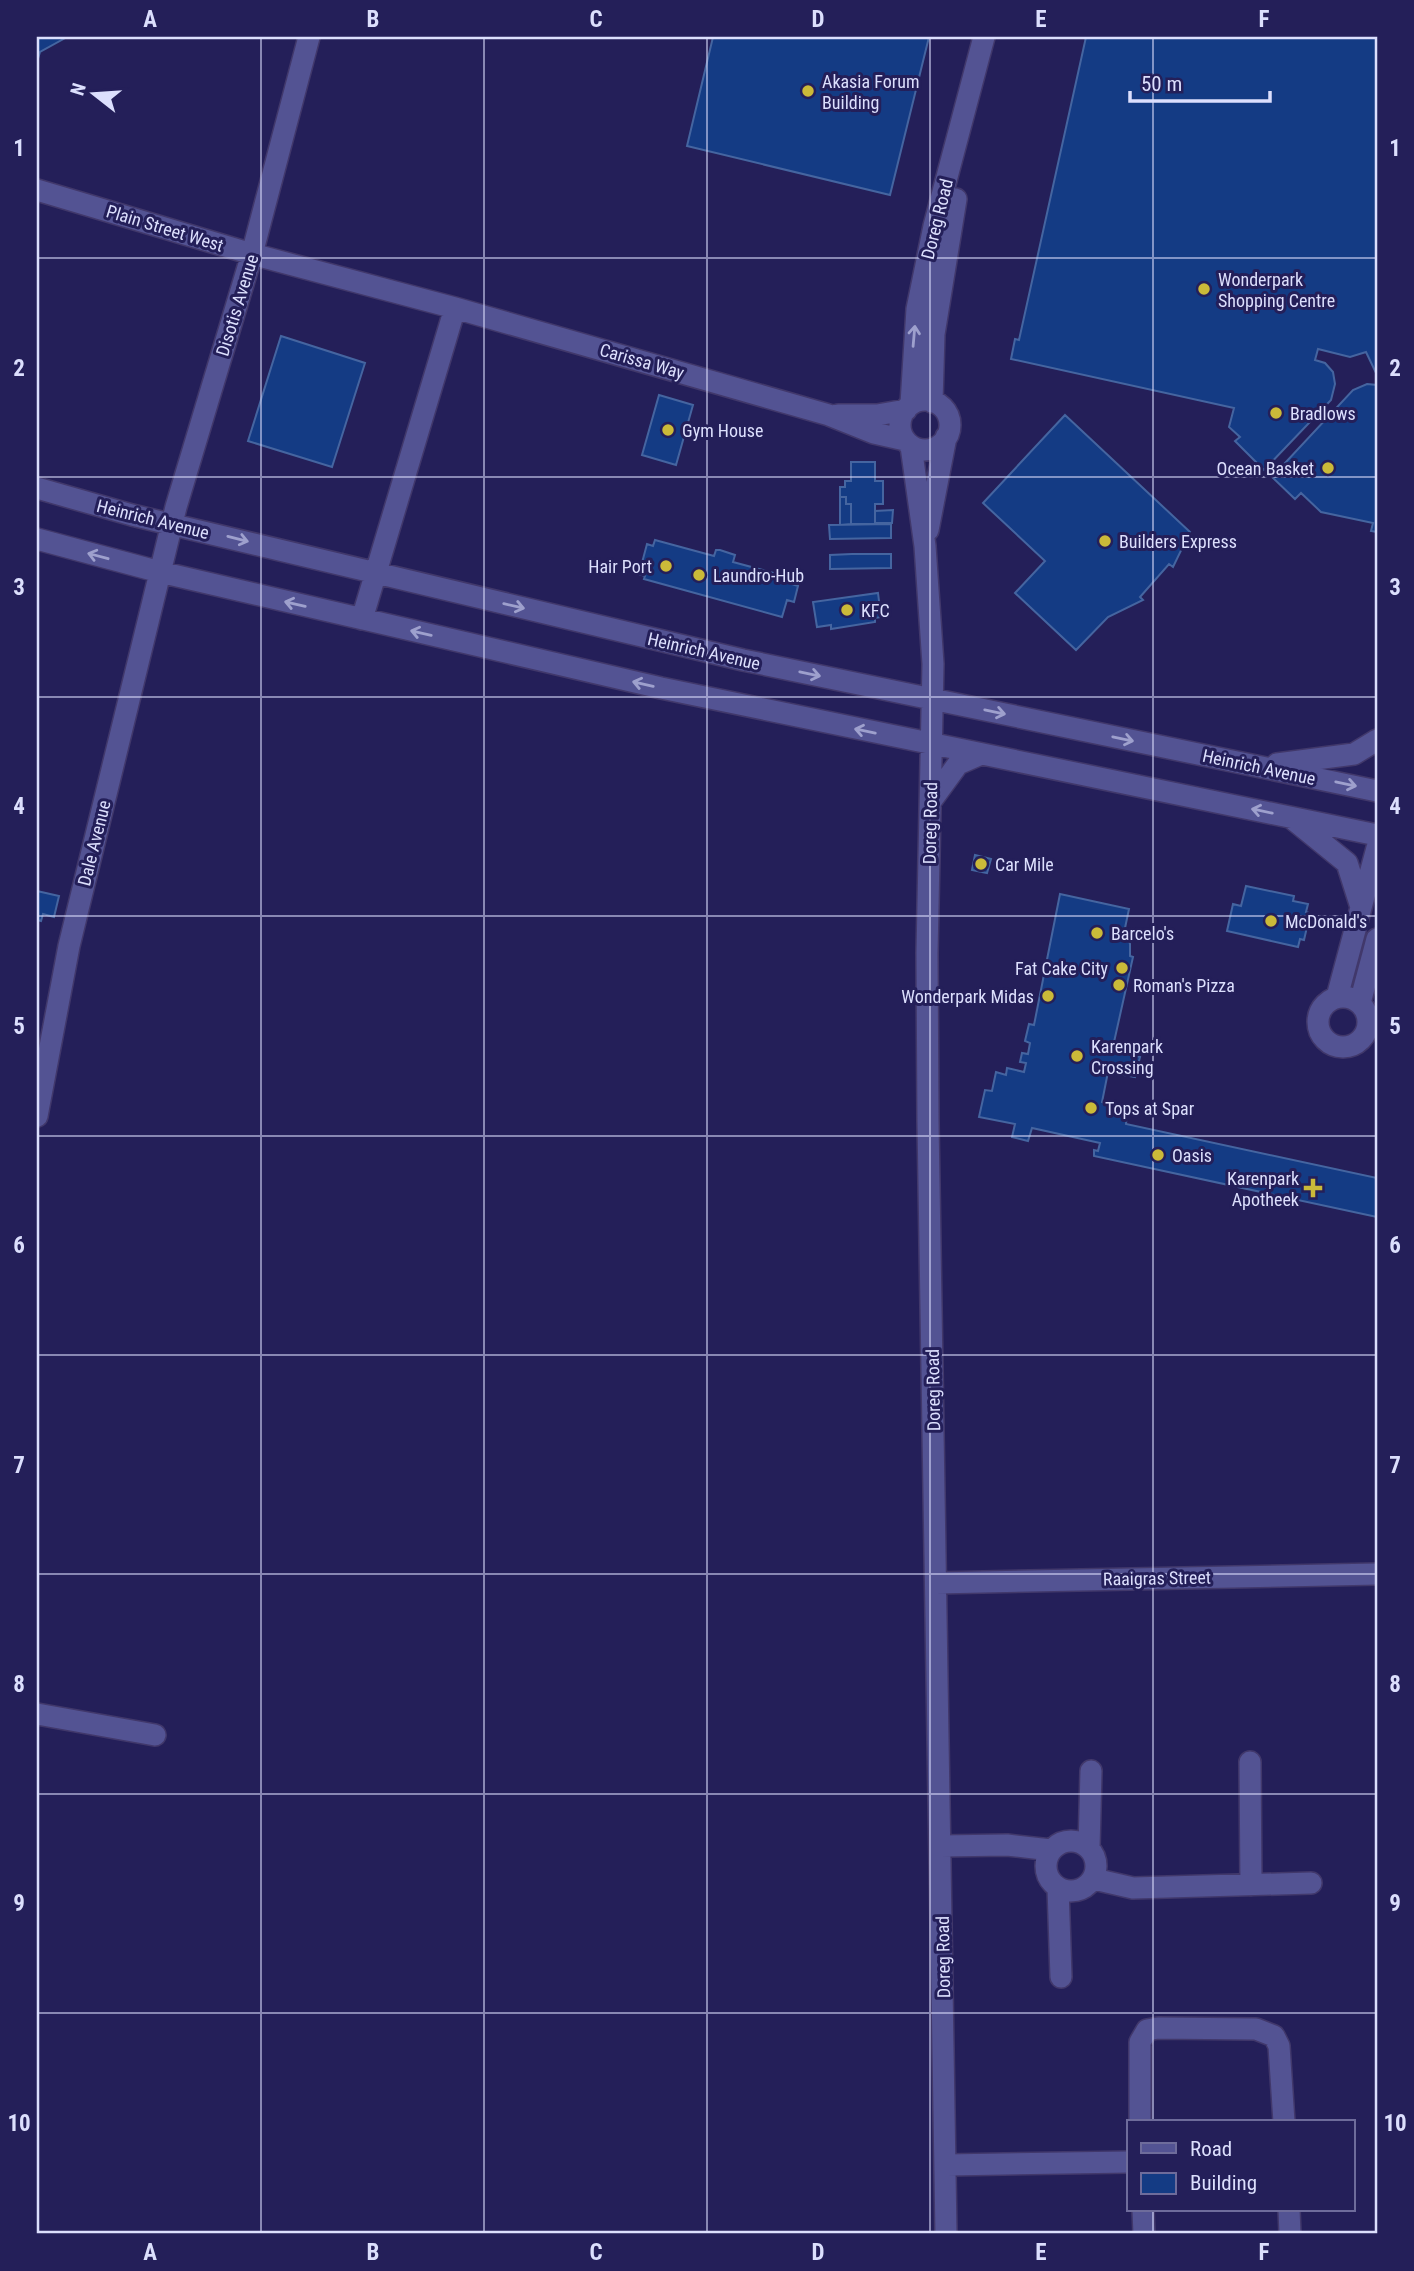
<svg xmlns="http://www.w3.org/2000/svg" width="1414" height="2271" viewBox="0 0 1414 2271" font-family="'Roboto Condensed',sans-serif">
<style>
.building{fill:#143b84;stroke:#4565a0;stroke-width:2}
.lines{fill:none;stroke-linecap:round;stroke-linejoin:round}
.minor-casing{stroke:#41386b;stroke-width:24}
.minor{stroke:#535393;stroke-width:21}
.oneway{stroke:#9ea0cd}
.grid{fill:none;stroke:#dcdffd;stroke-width:2;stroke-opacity:0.55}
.poi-dot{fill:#cbba39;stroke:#241f59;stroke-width:2.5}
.labels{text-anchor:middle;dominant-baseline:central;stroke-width:6;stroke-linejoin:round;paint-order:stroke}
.poi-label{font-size:18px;fill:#dcdffd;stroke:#241f59;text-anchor:start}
.street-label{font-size:18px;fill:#dcdffd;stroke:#241f59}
.neatline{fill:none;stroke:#dcdffd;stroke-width:2.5}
.grid-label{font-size:23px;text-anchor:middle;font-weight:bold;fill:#dcdffd}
</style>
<rect width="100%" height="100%" fill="#241f59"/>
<path class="building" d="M 37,37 L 67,37 L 40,52 L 37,62 Z
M 713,37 L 929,37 L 890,195 L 687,146 Z
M 1086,37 L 1377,37 L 1377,375 L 1366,352 L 1350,357 L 1318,349 L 1315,360 L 1325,363 L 1333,372 L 1335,384 L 1331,400 L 1264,470 L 1235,441 L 1240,437 L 1229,427 L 1234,408 L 1011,359 L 1015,339 L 1019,340 Z
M 281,336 L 365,363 L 332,467 L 248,441 Z
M 1367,384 L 1377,385 L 1377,532 L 1371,531 L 1373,523 L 1321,512 L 1301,493 L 1295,499 L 1272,477 L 1353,390 Z
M 659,395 L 693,405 L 676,465 L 642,455 Z
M 1065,415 L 1190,532 L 1173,567 L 1169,564 L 1140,597 L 1143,600 L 1108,617 L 1076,650 L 1015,593 L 1045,561 L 983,503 Z
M 851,462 L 875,462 L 875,481 L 883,481 L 883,504 L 875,504 L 875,524 L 851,524 L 851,504 L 846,504 L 846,497 L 840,497 L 840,487 L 845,487 L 845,481 L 851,481 Z
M 840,497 L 846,497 L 846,504 L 851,504 L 851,524 L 840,525 Z
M 893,510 L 892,523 L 875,523 L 875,511 Z
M 891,524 L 891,538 L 830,539 L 829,525 Z
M 655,540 L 714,556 L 716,550 L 720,550 L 735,555 L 733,562 L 792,578 L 792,584 L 798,586 L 794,602 L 787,600 L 782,617 L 644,579 L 645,576 L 639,574 L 647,544 L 653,546 Z
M 852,554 L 891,554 L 891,568 L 830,569 L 830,555 Z
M 878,593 L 881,617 L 875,618 L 875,622 L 831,629 L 831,625 L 817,627 L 813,602 Z
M 975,855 L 991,859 L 987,873 L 972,870 Z
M 1246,886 L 1294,896 L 1293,901 L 1308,904 L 1306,912 L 1315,915 L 1312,929 L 1307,927 L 1304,940 L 1300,939 L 1298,947 L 1227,931 L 1233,904 L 1241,906 Z
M 37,891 L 59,896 L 54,917 L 43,914 L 41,921 L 37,920 Z
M 1060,894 L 1129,909 L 1125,928 L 1130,944 L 1130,956 L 1133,957 L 1112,1051 L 1140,1057 L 1135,1077 L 1108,1072 L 1102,1102 L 1123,1108 L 1127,1113 L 1126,1124 L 1377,1178 L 1377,1217 L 1094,1156 L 1094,1150 L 1098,1151 L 1100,1143 L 1032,1128 L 1028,1141 L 1012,1137 L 1015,1124 L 979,1117 L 985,1090 L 992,1091 L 996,1072 L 1006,1075 L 1007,1068 L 1024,1072 L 1026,1063 L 1020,1062 L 1022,1053 L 1028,1054 L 1030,1043 L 1025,1041 L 1029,1024 L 1034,1025 Z"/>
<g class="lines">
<g class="minor-casing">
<path id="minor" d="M 37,190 L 252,254 L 455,308 L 829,415 L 874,433 L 905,440
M900 425a25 25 0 1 1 50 0a25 25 0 1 1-50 0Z
M 932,402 L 934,334 L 956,199
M 911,404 L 917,309 L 934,226 L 984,37
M 838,415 L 877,415 L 906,410
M 911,446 L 925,546 L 933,664 L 927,953 L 928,1122 L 946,2234
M 37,488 L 132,515 L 743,660 L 1377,791
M 928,530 L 946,437
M 37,539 L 160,572 L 661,688 L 1377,835
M 362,619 L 455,308
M 1277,764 L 1354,754 L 1377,740
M 931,801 L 958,764 L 981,754
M 1294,820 L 1347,863 L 1361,907
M1318 1022a25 25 0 1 1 50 0a25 25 0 1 1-50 0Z
M 1337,997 L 1377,848
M 1360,1003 L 1377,939
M 37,1116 L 69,946 L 176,507 L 252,254 L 309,37
M 936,1583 L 1377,1574
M 37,1714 L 155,1735
M 1250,1762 L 1251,1885
M1046 1866a25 25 0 1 1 50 0a25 25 0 1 1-50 0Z
M 941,1846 L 1007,1845 L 1051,1850
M 1089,1848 L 1091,1771
M 1094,1879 L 1133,1888 L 1311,1883
M 1058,1888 L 1061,1977
M 1140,2122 L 1140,2042 L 1147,2030 L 1158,2028 L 1256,2029 L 1274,2036 L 1279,2046 L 1284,2122
M 947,2165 L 1129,2162
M 1143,2210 L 1144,2234
M 1289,2210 L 1290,2234"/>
</g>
<use href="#minor" class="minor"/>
</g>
<defs><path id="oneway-shaft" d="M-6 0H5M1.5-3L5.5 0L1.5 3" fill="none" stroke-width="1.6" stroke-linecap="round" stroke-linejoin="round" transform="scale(1.75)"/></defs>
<g class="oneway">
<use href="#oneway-shaft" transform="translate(914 336) rotate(-85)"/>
<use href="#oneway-shaft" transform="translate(238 539) rotate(14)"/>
<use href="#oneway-shaft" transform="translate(98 556) rotate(-165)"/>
<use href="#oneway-shaft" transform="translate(295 604) rotate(-167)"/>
<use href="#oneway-shaft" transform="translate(514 606) rotate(13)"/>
<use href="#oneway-shaft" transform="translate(421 633) rotate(-167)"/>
<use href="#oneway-shaft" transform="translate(810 674) rotate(12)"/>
<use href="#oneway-shaft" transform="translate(643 684) rotate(-167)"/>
<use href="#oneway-shaft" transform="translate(995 712) rotate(12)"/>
<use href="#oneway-shaft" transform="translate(865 731) rotate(-168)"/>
<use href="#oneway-shaft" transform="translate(1123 739) rotate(12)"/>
<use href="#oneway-shaft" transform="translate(1346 784) rotate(12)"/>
<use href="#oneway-shaft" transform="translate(1262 811) rotate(-168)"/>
</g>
<path class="grid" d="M 261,37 L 261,2234M 484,37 L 484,2234M 707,37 L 707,2234M 930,37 L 930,2234M 1153,37 L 1153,2122M 37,258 L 1377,258M 37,477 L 1377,477M 37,697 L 1377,697M 37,916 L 1377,916M 37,1136 L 1377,1136M 37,1355 L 1377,1355M 37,1574 L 1377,1574M 37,1794 L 1377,1794M 37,2013 L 1377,2013M 1153,2210 L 1153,2234"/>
<g class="poi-dot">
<circle cx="808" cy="91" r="7"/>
<circle cx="1204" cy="289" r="7"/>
<circle cx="1276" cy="413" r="7"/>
<circle cx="668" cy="430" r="7"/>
<circle cx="1328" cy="468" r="7"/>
<circle cx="1105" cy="541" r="7"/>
<circle cx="666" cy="566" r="7"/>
<circle cx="699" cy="575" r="7"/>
<circle cx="847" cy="610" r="7"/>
<circle cx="981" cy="864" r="7"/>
<circle cx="1271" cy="921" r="7"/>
<circle cx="1097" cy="933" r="7"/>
<circle cx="1122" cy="968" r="7"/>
<circle cx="1119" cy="985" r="7"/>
<circle cx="1048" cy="996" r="7"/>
<circle cx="1077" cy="1056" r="7"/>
<circle cx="1091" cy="1108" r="7"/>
<circle cx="1158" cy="1155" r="7"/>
<path d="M1309.5 1177.5h7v7h7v7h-7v7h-7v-7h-7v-7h7z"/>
</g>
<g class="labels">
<g class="poi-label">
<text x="822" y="81">Akasia Forum<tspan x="822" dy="21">Building</tspan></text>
<text x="1218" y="279">Wonderpark<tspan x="1218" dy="21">Shopping Centre</tspan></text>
<text x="1290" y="413">Bradlows</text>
<text x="682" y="430">Gym House</text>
<text x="1314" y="468" text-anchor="end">Ocean Basket</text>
<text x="1119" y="541">Builders Express</text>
<text x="652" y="566" text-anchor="end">Hair Port</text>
<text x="713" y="575">Laundro-Hub</text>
<text x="861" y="610">KFC</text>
<text x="995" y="864">Car Mile</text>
<text x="1285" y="921">McDonald's</text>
<text x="1111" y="933">Barcelo's</text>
<text x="1108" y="968" text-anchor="end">Fat Cake City</text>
<text x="1133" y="985">Roman's Pizza</text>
<text x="1034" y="996" text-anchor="end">Wonderpark Midas</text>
<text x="1091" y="1046">Karenpark<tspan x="1091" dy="21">Crossing</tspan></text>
<text x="1105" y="1108">Tops at Spar</text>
<text x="1172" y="1155">Oasis</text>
<text x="1299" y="1178" text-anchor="end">Karenpark<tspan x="1299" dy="21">Apotheek</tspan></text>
</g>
<g class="street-label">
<text transform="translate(937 219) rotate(-76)">Doreg Road</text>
<text transform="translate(165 228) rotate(17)">Plain Street West</text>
<text transform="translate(237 305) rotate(-73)">Disotis Avenue</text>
<text transform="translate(642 361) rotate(16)">Carissa Way</text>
<text transform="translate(153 519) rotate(14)">Heinrich Avenue</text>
<text transform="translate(704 651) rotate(13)">Heinrich Avenue</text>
<text transform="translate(1259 767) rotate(12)">Heinrich Avenue</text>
<text transform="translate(930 823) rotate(-89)">Doreg Road</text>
<text transform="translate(94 843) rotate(-76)">Dale Avenue</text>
<text transform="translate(933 1390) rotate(-91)">Doreg Road</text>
<text transform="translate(1157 1578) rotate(-1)">Raaigras Street</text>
<text transform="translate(943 1957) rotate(-91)">Doreg Road</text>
</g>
</g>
<rect width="1414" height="2271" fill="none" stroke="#241f59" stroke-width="77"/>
<rect x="1127" y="2120" width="228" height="91" fill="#241f59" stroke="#6e6c9b" stroke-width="2"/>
<rect x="1141" y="2143" width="35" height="10" fill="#535393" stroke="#6e6c9b" stroke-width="2"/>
<text x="1190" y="2156" font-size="21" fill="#dcdffd">Road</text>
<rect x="1141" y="2173" width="35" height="21" fill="#143b84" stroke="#6e6c9b" stroke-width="2"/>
<text x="1190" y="2190" font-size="21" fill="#dcdffd">Building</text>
<g transform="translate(94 94) rotate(287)" stroke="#241f59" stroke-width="5" paint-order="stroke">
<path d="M0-5L12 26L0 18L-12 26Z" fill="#dcdffd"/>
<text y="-10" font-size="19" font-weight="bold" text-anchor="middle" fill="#dcdffd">N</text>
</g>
<path d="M1130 91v10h140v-10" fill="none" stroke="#dcdffd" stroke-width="3.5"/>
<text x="1141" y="91" font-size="21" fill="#dcdffd" stroke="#241f59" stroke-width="5" paint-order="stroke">50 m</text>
<rect x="38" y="38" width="1338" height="2194" class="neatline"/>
<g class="grid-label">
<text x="150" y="27">A</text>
<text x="373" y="27">B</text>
<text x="596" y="27">C</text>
<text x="818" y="27">D</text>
<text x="1041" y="27">E</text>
<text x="1264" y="27">F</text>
<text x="19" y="156">1</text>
<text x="1395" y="156">1</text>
<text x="19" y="376">2</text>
<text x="1395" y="376">2</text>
<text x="19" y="595">3</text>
<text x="1395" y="595">3</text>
<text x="19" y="814">4</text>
<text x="1395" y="814">4</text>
<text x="19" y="1034">5</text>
<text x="1395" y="1034">5</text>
<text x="19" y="1253">6</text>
<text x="1395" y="1253">6</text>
<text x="19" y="1473">7</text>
<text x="1395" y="1473">7</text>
<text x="19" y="1692">8</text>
<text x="1395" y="1692">8</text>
<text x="19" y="1911">9</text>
<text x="1395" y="1911">9</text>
<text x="19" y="2131">10</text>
<text x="1395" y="2131">10</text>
<text x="150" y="2260">A</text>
<text x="373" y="2260">B</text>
<text x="596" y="2260">C</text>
<text x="818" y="2260">D</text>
<text x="1041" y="2260">E</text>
<text x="1264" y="2260">F</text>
</g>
</svg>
